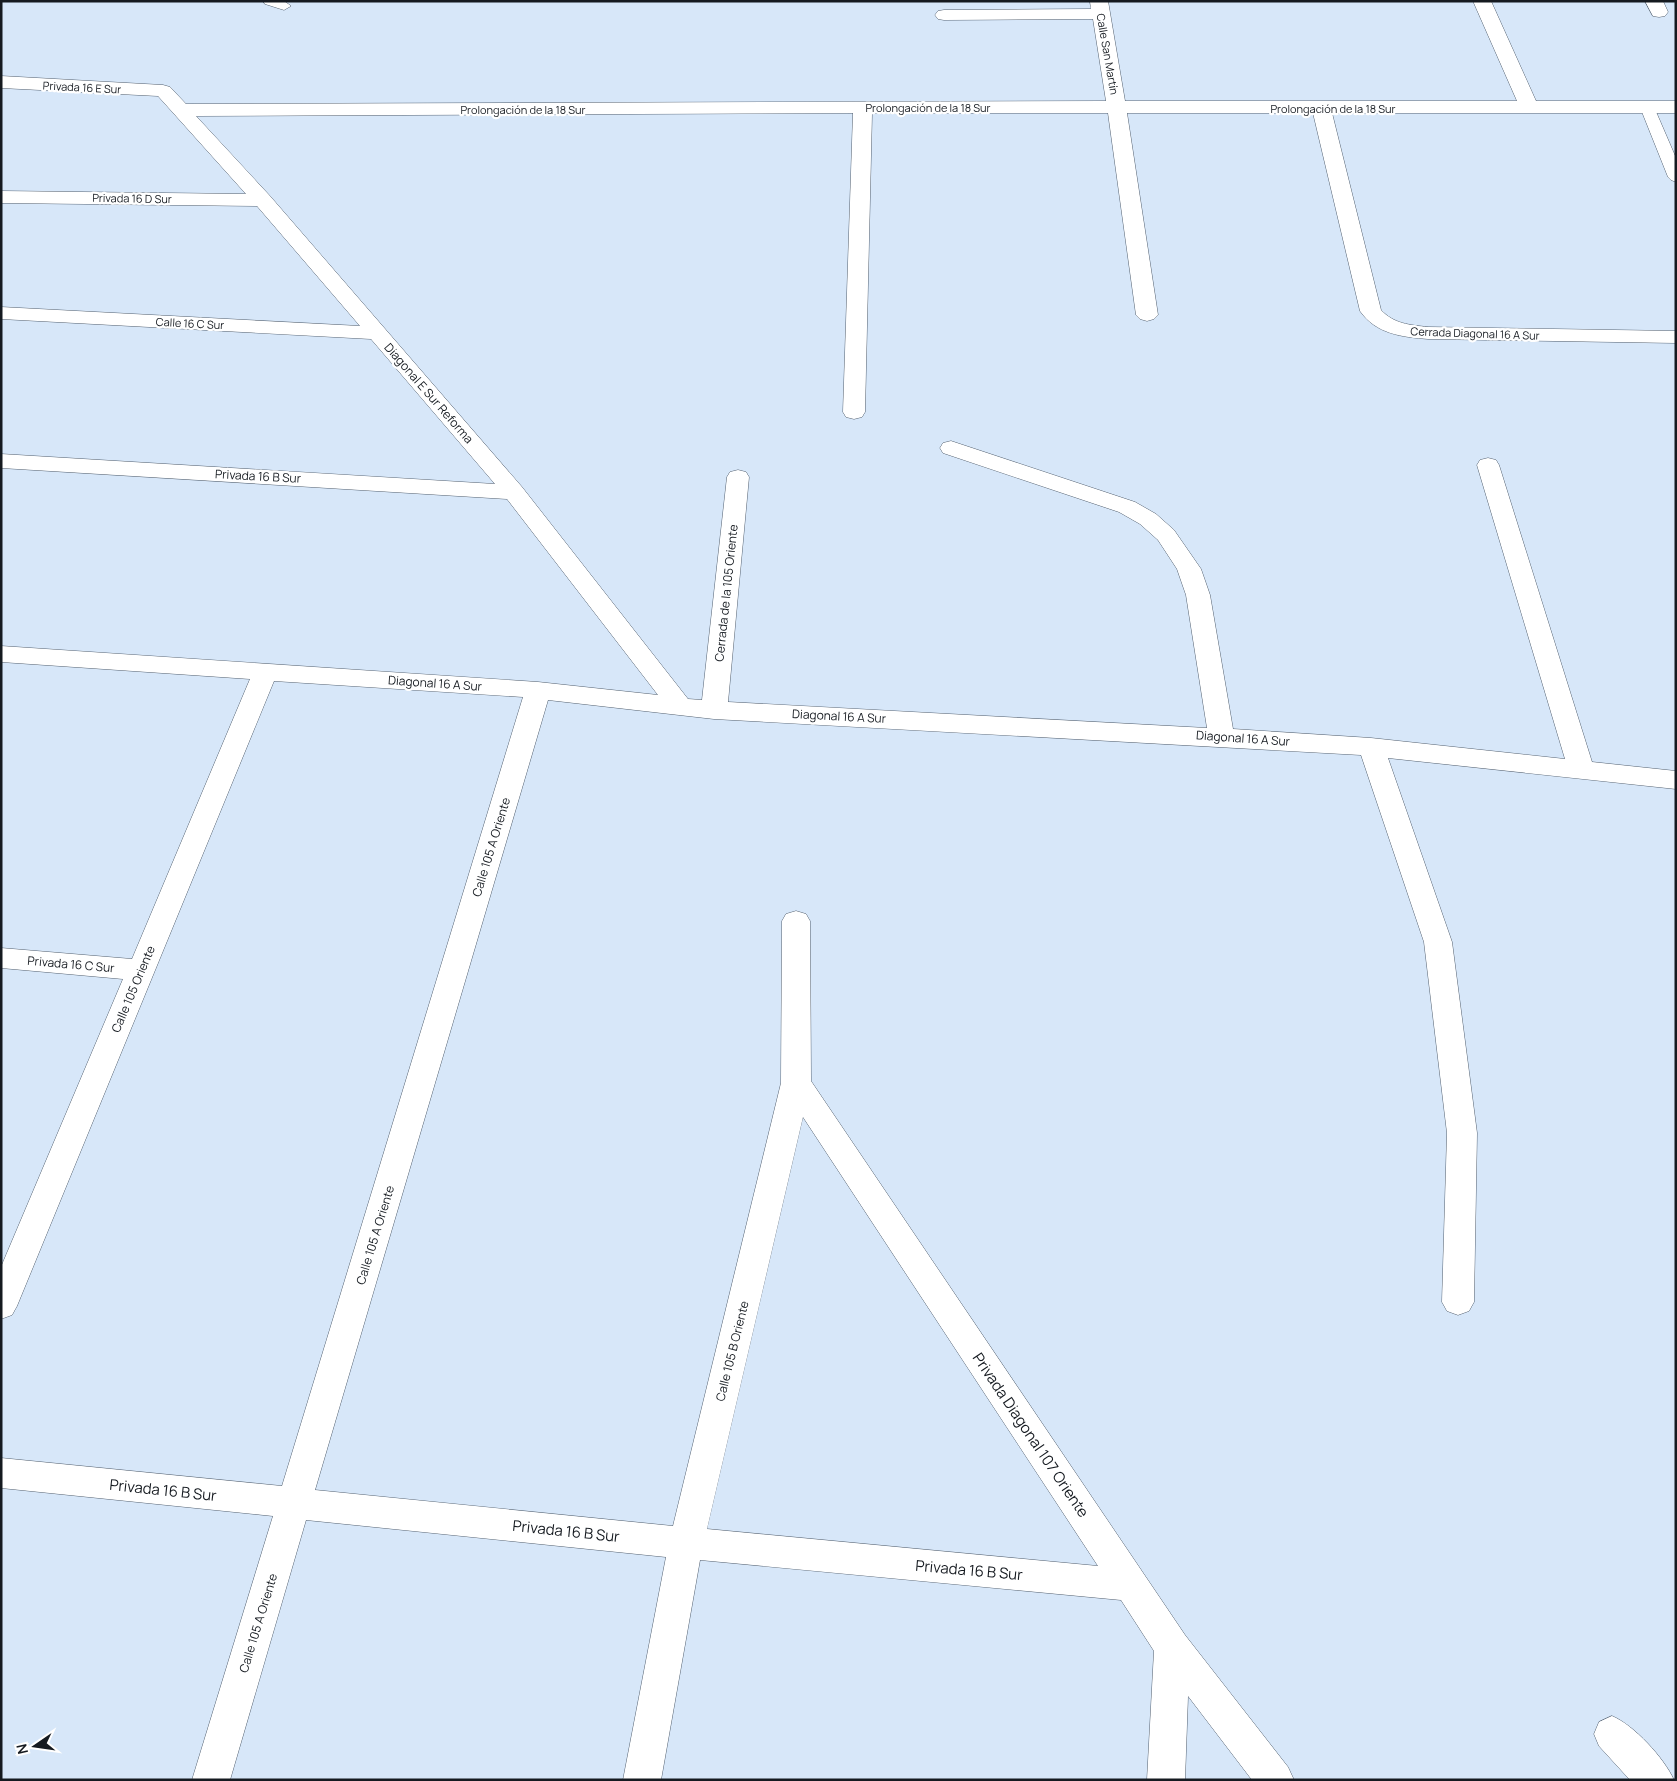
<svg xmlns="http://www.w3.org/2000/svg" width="1677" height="1781" viewBox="0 0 1677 1781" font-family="Manrope,sans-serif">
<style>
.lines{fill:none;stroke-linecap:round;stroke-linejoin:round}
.service-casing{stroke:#546170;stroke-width:1}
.minor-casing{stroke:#546170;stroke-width:1}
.service{fill:#fff;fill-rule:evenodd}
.minor{fill:#fff;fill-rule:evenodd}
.labels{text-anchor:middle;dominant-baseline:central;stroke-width:4.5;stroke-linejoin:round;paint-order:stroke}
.far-street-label{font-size:11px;fill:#151a20;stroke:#fff}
.street-label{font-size:12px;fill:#151a20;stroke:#fff}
.near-street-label{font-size:15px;fill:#151a20;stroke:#fff}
</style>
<rect width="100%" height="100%" fill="#d7e7f9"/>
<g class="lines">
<g class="service-casing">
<path id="service" d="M 263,1 L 284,1 L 291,6 L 284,10 L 265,4 Z
M 1647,103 L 1652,104 L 1654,107 L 1676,158 L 1676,182 L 1671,180 L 1668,177 L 1640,107 L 1642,104 Z"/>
</g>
<g class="minor-casing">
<path id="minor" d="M 1090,1 L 1108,1 L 1125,101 L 1517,101 L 1473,1 L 1491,1 L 1536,101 L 1676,101 L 1676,113 L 1332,113 L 1381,310 C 1394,324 1410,325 1428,327 L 1676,331 L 1676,343 L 1428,339 C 1402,337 1376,334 1360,311 L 1313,113 L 1127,113 L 1158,315 L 1154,319 L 1147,321 L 1140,319 L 1136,315 L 1108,113 L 872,113 L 865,412 L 862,417 L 854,419 L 846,417 L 843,412 L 853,113 L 196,116 L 270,196 L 522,487 L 688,699 L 702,700 L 727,477 L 730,472 L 738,470 L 746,472 L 749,477 L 728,702 L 1207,728 L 1186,595 L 1177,569 L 1158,540 L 1140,524 L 1119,512 L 943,453 L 940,448 L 943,443 L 951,441 L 1135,502 L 1156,514 L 1174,530 L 1201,569 L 1210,595 L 1233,729 L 1371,738 L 1565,759 L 1477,465 L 1480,460 L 1488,458 L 1496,460 L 1499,465 L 1592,762 L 1676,771 L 1676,789 L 1388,758 L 1452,942 L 1477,1133 L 1474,1302 L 1469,1311 L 1458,1315 L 1447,1311 L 1442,1302 L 1447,1133 L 1424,942 L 1361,755 L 714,719 L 548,700 L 315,1490 L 673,1526 L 781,1083 L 782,921 L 786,914 L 796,911 L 806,914 L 810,921 L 811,1081 L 1185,1635 L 1288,1767 L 1294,1780 L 1252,1780 L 1188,1696 L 1185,1780 L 1147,1780 L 1154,1651 L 1121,1600 L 700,1560 L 661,1780 L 623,1780 L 666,1557 L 306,1520 L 230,1780 L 192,1780 L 273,1516 L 1,1488 L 1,1458 L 282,1486 L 523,697 L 274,681 L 17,1306 L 12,1315 L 1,1319 L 1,1267 L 123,979 L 1,968 L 1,948 L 132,959 L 250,679 L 1,662 L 1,646 L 538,682 L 658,695 L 507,499 L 1,468 L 1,454 L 495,484 L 371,339 L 1,319 L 1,307 L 360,326 L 257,206 L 1,203 L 1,191 L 246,194 L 158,96 L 1,88 L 1,76 L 163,85 L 170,87 L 186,104 L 1106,101 L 1093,19 L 944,20 L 938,19 L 935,15 L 938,11 L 944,10 L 1091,9 ZM 803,1117 L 1098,1566 L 707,1529 Z
M 1645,1 L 1663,1 L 1668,12 L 1665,16 L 1659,17 L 1653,16 Z
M 1612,1716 C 1634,1725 1664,1758 1674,1780 L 1630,1780 L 1599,1746 L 1594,1734 L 1599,1722 Z"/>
</g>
<use href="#service" class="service"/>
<use href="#minor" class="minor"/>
</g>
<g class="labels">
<g class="far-street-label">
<text transform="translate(1108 54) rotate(80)">Calle San Martín</text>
<text transform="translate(82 87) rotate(3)">Privada 16 E Sur</text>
<text x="928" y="107">Prolongación de la 18 Sur</text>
<text x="1333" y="108">Prolongación de la 18 Sur</text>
<text x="523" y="109">Prolongación de la 18 Sur</text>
<text transform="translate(132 198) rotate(1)">Privada 16 D Sur</text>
<text transform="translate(190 323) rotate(3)">Calle 16 C Sur</text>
<text transform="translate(1475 333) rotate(2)">Cerrada Diagonal 16 A Sur</text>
</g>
<g class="street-label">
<text transform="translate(429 393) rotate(49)">Diagonal E Sur Reforma</text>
<text transform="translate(258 476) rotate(3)">Privada 16 B Sur</text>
<text transform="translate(726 593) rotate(-84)">Cerrada de la 105 Oriente</text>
<text transform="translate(435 683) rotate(4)">Diagonal 16 A Sur</text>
<text transform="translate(839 716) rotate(3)">Diagonal 16 A Sur</text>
<text transform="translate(1243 738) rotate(4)">Diagonal 16 A Sur</text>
<text transform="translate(491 847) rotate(-73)">Calle 105 A Oriente</text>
<text transform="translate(71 964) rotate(5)">Privada 16 C Sur</text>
<text transform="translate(133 989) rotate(-67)">Calle 105 Oriente</text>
<text transform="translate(375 1235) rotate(-73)">Calle 105 A Oriente</text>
<text transform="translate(732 1351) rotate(-76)">Calle 105 B Oriente</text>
<text transform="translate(258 1623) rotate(-73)">Calle 105 A Oriente</text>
</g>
<g class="near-street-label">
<text transform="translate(1031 1435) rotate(56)">Privada Diagonal 107 Oriente</text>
<text transform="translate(163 1490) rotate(6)">Privada 16 B Sur</text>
<text transform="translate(566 1531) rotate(6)">Privada 16 B Sur</text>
<text transform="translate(969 1570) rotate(5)">Privada 16 B Sur</text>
</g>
</g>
<rect width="1677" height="1781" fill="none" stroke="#151a20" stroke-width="5"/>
<g transform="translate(35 1746) rotate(257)" stroke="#ffffff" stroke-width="4" paint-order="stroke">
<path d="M0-4L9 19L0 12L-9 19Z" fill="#151a20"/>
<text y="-8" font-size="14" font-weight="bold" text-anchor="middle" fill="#151a20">N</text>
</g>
</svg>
